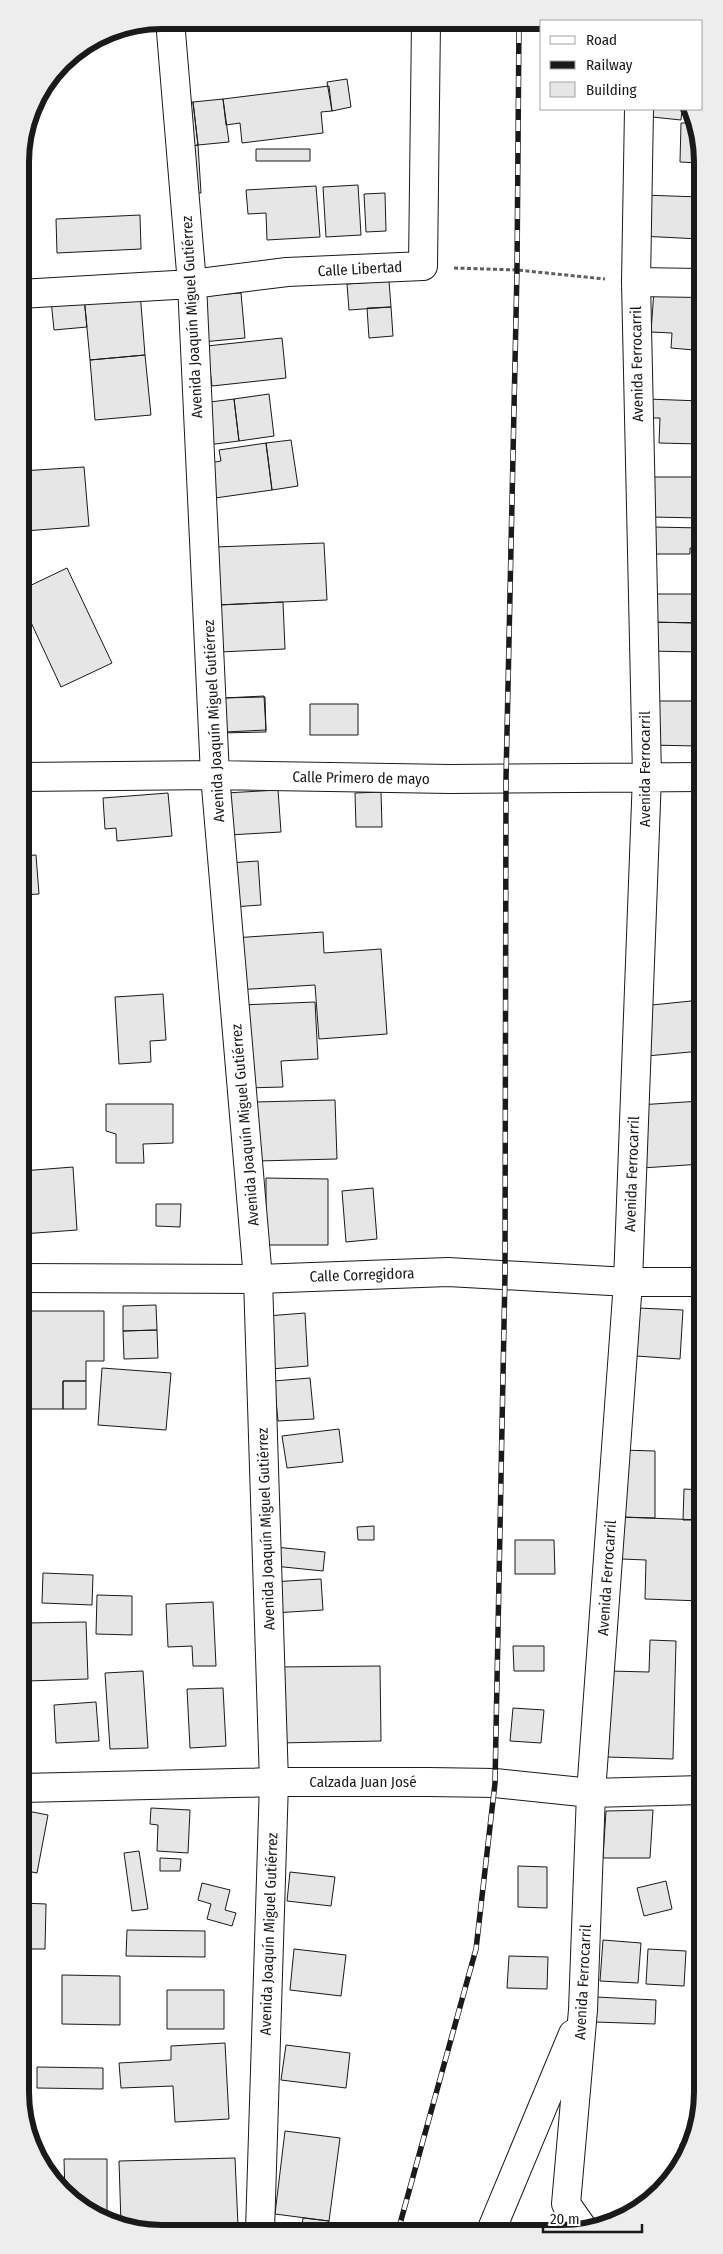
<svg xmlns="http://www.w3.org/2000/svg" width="723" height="2254" viewBox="0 0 723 2254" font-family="'Fira Sans Condensed',sans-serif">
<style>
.building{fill:#e6e6e6;stroke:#1a1a1a}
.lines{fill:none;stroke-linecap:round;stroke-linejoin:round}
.minor-casing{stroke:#1a1a1a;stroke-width:30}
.path{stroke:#5f5f5f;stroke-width:3;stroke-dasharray:4 2.5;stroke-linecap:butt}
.minor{stroke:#fff;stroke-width:28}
.rail-casing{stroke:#1a1a1a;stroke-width:5.5}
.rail{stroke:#fff;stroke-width:4;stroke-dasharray:11;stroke-linecap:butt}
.labels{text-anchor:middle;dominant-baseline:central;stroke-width:4;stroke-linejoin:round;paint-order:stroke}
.street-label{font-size:15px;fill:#1a1a1a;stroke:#fff}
.rim{fill:none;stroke:#1a1a1a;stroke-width:6}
</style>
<rect width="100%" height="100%" fill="#fff"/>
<path class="building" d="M 347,79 L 351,107 L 332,111 L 327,82 Z
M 329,86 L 332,111 L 321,112 L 323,133 L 242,143 L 240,123 L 226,125 L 223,99 Z
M 223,99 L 229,142 L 198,145 L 193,102 Z
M 193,102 L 198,145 L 187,147 L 181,104 Z
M 653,109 L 682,109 L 681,120 L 652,117 Z
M 681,123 L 694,123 L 700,134 L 700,163 L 680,162 Z
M 198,145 L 201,193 L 188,193 L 187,147 Z
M 256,149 L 310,149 L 310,161 L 256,161 Z
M 358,185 L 361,235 L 326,237 L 323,187 Z
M 316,186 L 320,237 L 267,240 L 266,213 L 248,214 L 246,190 Z
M 385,193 L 386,231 L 366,232 L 364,194 Z
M 642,195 L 700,197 L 700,239 L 640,236 Z
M 140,215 L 141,249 L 57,253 L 56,219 Z
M 389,281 L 391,307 L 349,310 L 347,284 Z
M 654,290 L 701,293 L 701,330 L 695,329 L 694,350 L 671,348 L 672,333 L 651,332 Z
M 140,292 L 145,355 L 90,360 L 84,297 Z
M 241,293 L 245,338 L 202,342 L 198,296 Z
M 84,297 L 87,327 L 54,330 L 51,300 Z
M 391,307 L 393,336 L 369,338 L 367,308 Z
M 282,338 L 286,378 L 212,386 L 207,346 Z
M 145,355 L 151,415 L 95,420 L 90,360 Z
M 269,394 L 274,436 L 239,441 L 234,399 Z
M 234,399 L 239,441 L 207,445 L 202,403 Z
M 647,399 L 701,401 L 701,444 L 659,443 L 660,418 L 647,418 Z
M 291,440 L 298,486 L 272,490 L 266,443 Z
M 266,443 L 272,490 L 208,499 L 203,464 L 221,461 L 219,450 Z
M 84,467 L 89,526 L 25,531 L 21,471 Z
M 651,477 L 701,477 L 701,518 L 651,517 Z
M 653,527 L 701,528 L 701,548 L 690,548 L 690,554 L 653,554 Z
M 324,543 L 327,600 L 218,605 L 215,547 Z
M 67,568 L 112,663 L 61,687 L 21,601 L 21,590 Z
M 646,594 L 701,594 L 701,623 L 646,622 Z
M 283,602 L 285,649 L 220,652 L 218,605 Z
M 646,622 L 701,623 L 701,652 L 646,651 Z
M 264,696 L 266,730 L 225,732 L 224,698 Z
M 265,697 L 266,732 L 221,733 L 221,698 Z
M 649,701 L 697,701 L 697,746 L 649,745 Z
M 310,704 L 358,704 L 358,735 L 310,735 Z
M 697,704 L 701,704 L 701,746 L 697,746 Z
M 278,790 L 281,832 L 229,835 L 226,793 Z
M 381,792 L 382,827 L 356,827 L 355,793 Z
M 168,793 L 172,836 L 117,841 L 116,828 L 105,829 L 103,798 Z
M 36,855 L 39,894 L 21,895 L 21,856 Z
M 258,861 L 261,905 L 233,907 L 229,863 Z
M 323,932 L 324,953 L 381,949 L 387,1034 L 319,1039 L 315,985 L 236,990 L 233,938 Z
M 163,994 L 166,1040 L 150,1041 L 151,1062 L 119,1064 L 115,997 Z
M 701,1000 L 701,1051 L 647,1056 L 642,1006 Z
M 315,1002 L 318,1059 L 281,1061 L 283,1087 L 245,1088 L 241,1005 Z
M 25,1009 L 26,1041 L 21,1041 L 21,1010 Z
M 335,1100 L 337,1159 L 257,1161 L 255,1102 Z
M 701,1101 L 702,1164 L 642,1168 L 638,1105 Z
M 106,1104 L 173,1104 L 173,1143 L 143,1144 L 144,1163 L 116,1163 L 116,1134 L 106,1131 Z
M 73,1167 L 77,1230 L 22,1234 L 22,1171 Z
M 266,1178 L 328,1179 L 328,1245 L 266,1245 Z
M 373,1188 L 377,1239 L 346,1242 L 342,1191 Z
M 156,1204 L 181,1204 L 180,1227 L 156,1226 Z
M 156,1305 L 157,1330 L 123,1331 L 123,1306 Z
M 638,1308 L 683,1310 L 680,1359 L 636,1356 Z
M 22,1311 L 104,1311 L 104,1361 L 86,1361 L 86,1381 L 63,1381 L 63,1409 L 22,1409 Z
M 305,1313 L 308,1366 L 271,1369 L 267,1316 Z
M 157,1330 L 158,1358 L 124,1359 L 123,1331 Z
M 102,1368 L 171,1373 L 166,1430 L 98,1425 Z
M 310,1378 L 314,1419 L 278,1421 L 274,1381 Z
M 63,1381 L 86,1381 L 86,1409 L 63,1409 Z
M 339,1429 L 343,1462 L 287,1468 L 282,1436 Z
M 621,1450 L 655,1451 L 655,1518 L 620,1517 Z
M 684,1489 L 702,1490 L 702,1520 L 683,1520 Z
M 620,1517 L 702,1520 L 702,1601 L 645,1599 L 646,1560 L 622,1559 Z
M 374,1526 L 374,1540 L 358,1540 L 357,1527 Z
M 515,1540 L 554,1540 L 555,1574 L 515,1574 Z
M 275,1547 L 325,1552 L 323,1571 L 274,1566 Z
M 43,1573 L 93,1575 L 92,1605 L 42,1603 Z
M 321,1579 L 323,1610 L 273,1613 L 271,1582 Z
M 97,1595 L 132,1596 L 132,1635 L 96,1634 Z
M 213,1602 L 216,1666 L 193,1666 L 192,1646 L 168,1647 L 166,1604 Z
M 86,1622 L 88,1679 L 28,1681 L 26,1623 Z
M 650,1640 L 676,1641 L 673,1759 L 607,1757 L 609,1671 L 649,1672 Z
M 513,1646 L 544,1646 L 544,1671 L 514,1671 Z
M 380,1666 L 381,1741 L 278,1743 L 277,1667 Z
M 143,1671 L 148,1748 L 110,1749 L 105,1673 Z
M 223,1688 L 226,1746 L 190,1748 L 187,1689 Z
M 96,1702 L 99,1741 L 56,1743 L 54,1705 Z
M 513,1708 L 544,1710 L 541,1743 L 510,1741 Z
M 151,1808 L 190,1810 L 188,1853 L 157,1851 L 158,1825 L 150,1824 Z
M 22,1810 L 48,1815 L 37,1873 L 22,1870 Z
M 653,1810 L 650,1858 L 603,1858 L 606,1811 Z
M 139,1851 L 148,1909 L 132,1911 L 124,1853 Z
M 160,1858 L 181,1859 L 180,1871 L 160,1871 Z
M 518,1866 L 547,1867 L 547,1908 L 518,1907 Z
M 290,1872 L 335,1877 L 331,1906 L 287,1901 Z
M 666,1881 L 672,1909 L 644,1916 L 637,1888 Z
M 202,1883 L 230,1890 L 225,1910 L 236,1913 L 232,1926 L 207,1919 L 211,1904 L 198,1900 Z
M 22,1903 L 46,1904 L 45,1949 L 22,1949 Z
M 127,1930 L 205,1931 L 205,1957 L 126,1956 Z
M 603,1940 L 641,1943 L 638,1983 L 600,1981 Z
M 294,1949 L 346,1955 L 341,1996 L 290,1990 Z
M 648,1949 L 686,1951 L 684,1986 L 646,1984 Z
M 509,1956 L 548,1957 L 547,1989 L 507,1988 Z
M 62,1975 L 120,1976 L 120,2025 L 62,2024 Z
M 167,1990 L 224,1990 L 224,2029 L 167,2029 Z
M 596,1997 L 656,2000 L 655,2024 L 595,2022 Z
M 225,2043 L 229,2119 L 175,2122 L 173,2086 L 121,2088 L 119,2063 L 171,2060 L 171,2046 Z
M 286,2045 L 350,2053 L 346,2088 L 281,2080 Z
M 37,2067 L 103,2068 L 103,2089 L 37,2088 Z
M 285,2131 L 340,2138 L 329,2221 L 275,2214 Z
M 680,2144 L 693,2144 L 681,2165 Z
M 235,2158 L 238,2226 L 131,2230 L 121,2224 L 119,2161 Z
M 64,2159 L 107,2159 L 107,2211 L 96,2211 L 65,2194 Z
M 303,2218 L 329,2221 L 328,2231 L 301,2231 Z"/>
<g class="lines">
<g class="minor-casing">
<path id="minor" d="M 170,20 L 192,284 L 215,775 L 258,1279 L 274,1782 L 260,2231
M 636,282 L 701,283
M 20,294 L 192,284 L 287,272 L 423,266 L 426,22
M 21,777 L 215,775 L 450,779 L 701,777
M 22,1278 L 258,1279 L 448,1272 L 628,1282 L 702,1282
M 22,1788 L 274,1782 L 428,1782 L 495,1783 L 591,1793 L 702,1790
M 491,2231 L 573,2034
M 585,2231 L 566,2204 L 583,2010 L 591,1793 L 628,1282 L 647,776 L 636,282 L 639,109"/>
</g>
<path class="path" d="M 454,268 L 517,270 L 605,279"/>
<use href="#minor" class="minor"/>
<g class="rail-casing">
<path id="rail" d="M 398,2231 L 476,1949 L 495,1783 L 505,1274 L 506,779 L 517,270 L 519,22"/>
</g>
<use href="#rail" class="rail"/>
</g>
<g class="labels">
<g class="street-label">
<text transform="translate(360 269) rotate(-3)">Calle Libertad</text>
<text transform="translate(192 317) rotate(-93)">Avenida Joaquín Miguel Gutiérrez</text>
<text transform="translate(637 364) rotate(-91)">Avenida Ferrocarril</text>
<text transform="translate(214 721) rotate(-93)">Avenida Joaquín Miguel Gutiérrez</text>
<text transform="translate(645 769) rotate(-90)">Avenida Ferrocarril</text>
<text transform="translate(361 778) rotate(1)">Calle Primero de mayo</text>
<text transform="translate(245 1125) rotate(-95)">Avenida Joaquín Miguel Gutiérrez</text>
<text transform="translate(632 1174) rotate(-88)">Avenida Ferrocarril</text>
<text transform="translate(362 1275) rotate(-2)">Calle Corregidora</text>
<text transform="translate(266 1529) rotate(-92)">Avenida Joaquín Miguel Gutiérrez</text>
<text transform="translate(607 1578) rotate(-86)">Avenida Ferrocarril</text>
<text x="363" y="1782">Calzada Juan José</text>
<text transform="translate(269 1934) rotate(-88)">Avenida Joaquín Miguel Gutiérrez</text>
<text transform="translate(583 1982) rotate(-87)">Avenida Ferrocarril</text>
</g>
</g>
<path d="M0 0H723V2254H0ZM162 29H561A133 133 0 0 1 694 162V2092A133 133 0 0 1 561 2225H162A133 133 0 0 1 29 2092V162A133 133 0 0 1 162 29Z" fill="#ededed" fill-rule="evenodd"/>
<path class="rim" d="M162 29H561A133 133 0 0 1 694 162V2092A133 133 0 0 1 561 2225H162A133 133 0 0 1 29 2092V162A133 133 0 0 1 162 29Z"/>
<rect x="540" y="20" width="162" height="90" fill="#ffffff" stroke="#a3a3a3"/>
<rect x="550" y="36" width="25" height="8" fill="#ffffff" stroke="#a3a3a3"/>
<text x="586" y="45" font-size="15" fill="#1a1a1a">Road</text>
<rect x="550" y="61" width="25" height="8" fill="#1a1a1a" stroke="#a3a3a3"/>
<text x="586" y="70" font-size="15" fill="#1a1a1a">Railway</text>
<rect x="550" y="82" width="25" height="15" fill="#e6e6e6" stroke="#a3a3a3"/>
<text x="586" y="95" font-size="15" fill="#1a1a1a">Building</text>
<path d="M543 2224v8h99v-8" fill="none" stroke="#1a1a1a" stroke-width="2.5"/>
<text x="550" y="2224" font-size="15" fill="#1a1a1a" stroke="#ffffff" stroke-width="4" paint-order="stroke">20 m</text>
</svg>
